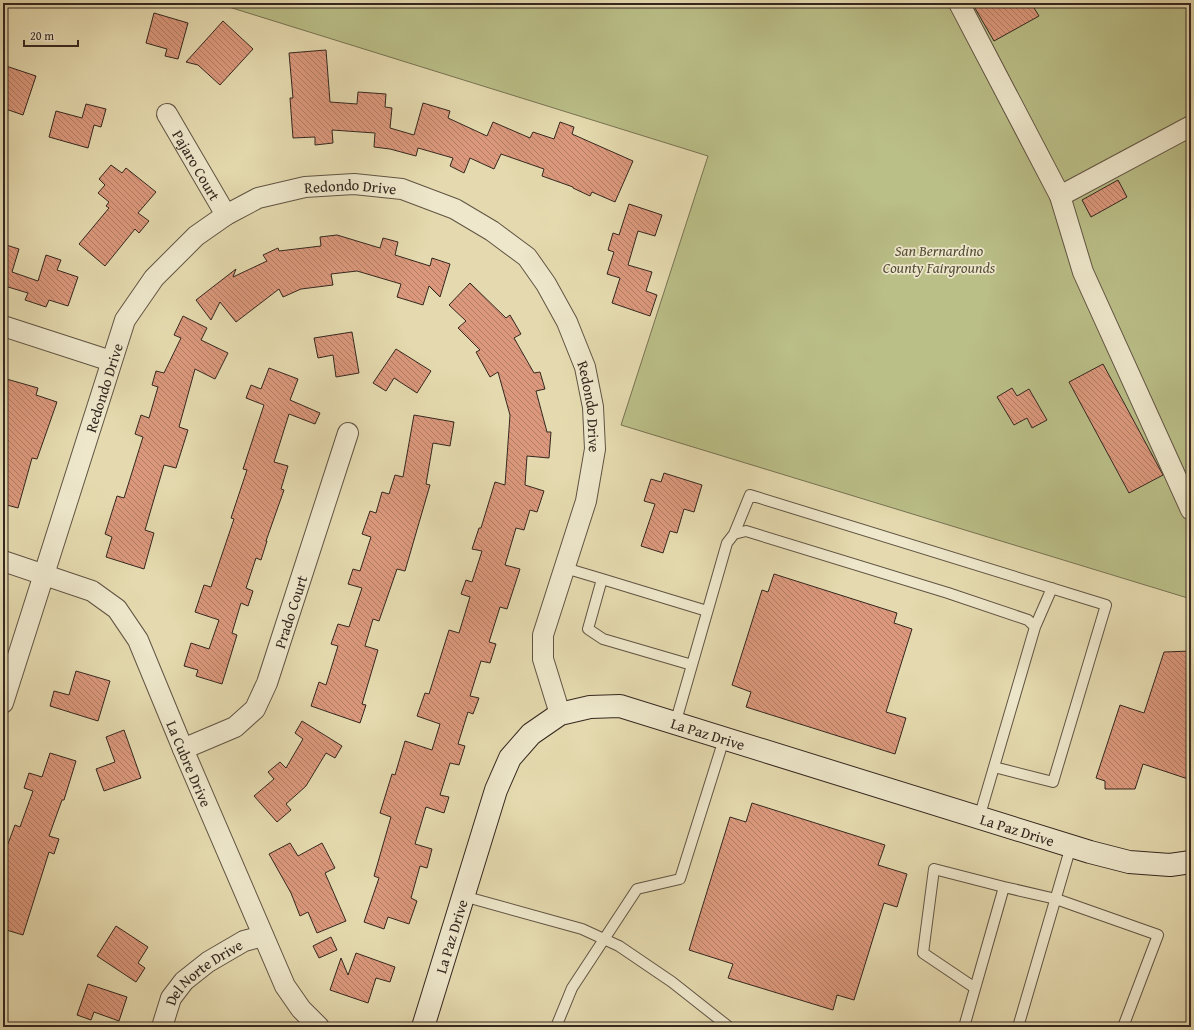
<svg xmlns="http://www.w3.org/2000/svg" width="1194" height="1030" viewBox="0 0 1194 1030" font-family="'Gentium Book Plus',serif">
<style>
.park{fill:#babe87;stroke:#777253}
.building{fill:url(#building-back-hatch);stroke:#34271f}
.lines{fill:none;stroke-linecap:round;stroke-linejoin:round}
.lane-casing{stroke:#605443;stroke-width:12}
.street-casing{stroke:#605443;stroke-width:22}
.secondary-casing{stroke:#34271f;stroke-width:24}
.lane{stroke:#eee7cb;stroke-width:10}
.street{stroke:#eee7cb;stroke-width:20}
.secondary{stroke:#eee7cb;stroke-width:22}
.labels{text-anchor:middle;dominant-baseline:central;stroke-width:3.5;stroke-linejoin:round;paint-order:stroke}
.street-label{font-size:15px;fill:#34271f;stroke:#eee7cb}
.park-label{font-size:15px;font-style:italic;fill:#564d39;stroke:#eee7cb}
</style>
<defs>
<pattern id="building-back-hatch" width="6" height="6" patternUnits="userSpaceOnUse"><rect width="6" height="6" fill="#db987c"/><path d="M-1 5l2 2M0 0l6 6M5-1l2 2" fill="none" stroke="#b27c65"/></pattern>
</defs>
<rect width="100%" height="100%" fill="#e5daaf"/>
<filter id="stains"><feTurbulence type="fractalNoise" baseFrequency=".005" numOctaves="4"/><feColorMatrix values="0 0 0 0 .2 0 0 0 0 .09 0 0 0 0 .02 0 0 0 .5 -.17"/></filter>
<radialGradient id="worn" r=".72"><stop offset=".6" stop-color="#630" stop-opacity="0"/><stop offset="1" stop-color="#630" stop-opacity=".3"/></radialGradient>
<path class="park" d="M 216,3 L 1191,3 L 1191,599 L 621,425 L 708,156 Z"/>
<path class="building" d="M 972,3 L 1031,3 L 1039,16 L 994,41 Z
M 154,13 L 188,23 L 178,59 L 165,56 L 167,49 L 146,43 Z
M 223,21 L 253,49 L 220,85 L 198,65 L 186,62 Z
M 326,50 L 330,102 L 357,104 L 358,92 L 386,94 L 385,107 L 392,108 L 390,128 L 414,135 L 423,103 L 450,111 L 448,118 L 487,136 L 493,122 L 530,138 L 533,132 L 554,139 L 560,122 L 574,127 L 572,134 L 633,161 L 615,202 L 592,192 L 590,196 L 573,188 L 573,187 L 542,176 L 544,169 L 501,154 L 494,169 L 470,158 L 464,173 L 450,166 L 453,158 L 418,148 L 416,156 L 390,149 L 374,147 L 375,133 L 332,130 L 333,143 L 315,145 L 315,137 L 293,138 L 290,98 L 293,98 L 289,53 Z
M 3,65 L 36,76 L 23,115 L 3,108 Z
M 86,104 L 106,109 L 101,127 L 94,125 L 88,148 L 49,137 L 56,111 L 82,118 Z
M 111,165 L 122,173 L 126,168 L 156,192 L 138,213 L 149,221 L 139,233 L 135,229 L 105,266 L 79,244 L 109,208 L 106,206 L 109,202 L 98,193 L 105,185 L 99,179 Z
M 1118,180 L 1127,197 L 1091,217 L 1082,200 Z
M 629,204 L 662,215 L 655,236 L 638,231 L 628,265 L 652,272 L 646,291 L 657,295 L 650,316 L 612,303 L 620,278 L 607,274 L 614,252 L 608,250 L 613,233 L 619,235 Z
M 337,235 L 380,248 L 383,238 L 398,242 L 395,255 L 430,266 L 432,258 L 450,264 L 440,297 L 429,286 L 423,305 L 397,297 L 401,284 L 357,271 L 331,274 L 333,285 L 301,289 L 283,297 L 279,289 L 236,322 L 220,302 L 211,320 L 196,300 L 236,269 L 233,277 L 267,261 L 263,255 L 278,248 L 279,251 L 321,246 L 320,237 Z
M 3,244 L 19,249 L 12,272 L 38,281 L 46,255 L 61,260 L 57,270 L 78,277 L 68,306 L 49,300 L 46,307 L 25,300 L 28,293 L 8,287 L 6,290 L 3,290 Z
M 470,283 L 506,318 L 510,315 L 521,334 L 514,338 L 534,373 L 540,372 L 545,389 L 536,391 L 547,432 L 551,432 L 549,458 L 527,456 L 525,485 L 544,491 L 537,512 L 530,510 L 524,530 L 516,528 L 505,565 L 520,569 L 507,609 L 500,607 L 489,642 L 496,644 L 490,663 L 481,661 L 470,696 L 479,698 L 473,714 L 468,712 L 458,744 L 465,746 L 459,765 L 450,763 L 440,795 L 449,797 L 444,813 L 426,807 L 415,844 L 432,849 L 427,868 L 420,866 L 411,898 L 417,901 L 409,924 L 388,917 L 384,929 L 364,922 L 379,878 L 374,876 L 391,817 L 380,813 L 392,774 L 395,775 L 405,741 L 432,750 L 440,724 L 417,716 L 425,693 L 429,694 L 449,630 L 459,633 L 470,597 L 461,594 L 466,580 L 472,582 L 482,551 L 472,549 L 479,528 L 481,528 L 495,482 L 505,485 L 510,415 L 498,372 L 490,377 L 476,352 L 480,350 L 458,328 L 466,321 L 449,305 Z
M 183,316 L 207,328 L 201,340 L 228,353 L 215,379 L 195,369 L 179,427 L 188,430 L 176,468 L 164,465 L 145,530 L 154,533 L 144,569 L 106,557 L 112,537 L 105,534 L 117,496 L 124,498 L 143,437 L 135,434 L 141,415 L 149,418 L 158,387 L 152,385 L 156,371 L 164,373 L 181,338 L 174,335 Z
M 352,332 L 359,373 L 336,377 L 333,355 L 318,358 L 314,338 Z
M 396,349 L 431,371 L 417,393 L 394,378 L 386,391 L 373,383 Z
M 1103,364 L 1163,475 L 1129,493 L 1069,382 Z
M 269,368 L 298,379 L 290,400 L 320,413 L 315,424 L 289,414 L 274,462 L 288,466 L 281,489 L 284,490 L 266,541 L 267,541 L 261,560 L 256,558 L 246,588 L 253,591 L 248,606 L 241,603 L 232,633 L 237,635 L 222,684 L 196,676 L 198,670 L 184,666 L 191,643 L 209,649 L 219,620 L 195,612 L 204,585 L 211,587 L 234,519 L 231,518 L 247,470 L 243,469 L 264,405 L 246,398 L 251,385 L 261,389 Z
M 3,378 L 38,388 L 36,395 L 57,402 L 37,459 L 32,458 L 18,508 L 3,504 L 3,458 L 8,440 L 3,439 Z
M 1012,388 L 1017,396 L 1029,389 L 1047,420 L 1032,428 L 1027,418 L 1014,425 L 997,397 Z
M 414,415 L 454,422 L 450,446 L 433,443 L 426,484 L 430,485 L 405,571 L 397,569 L 379,621 L 373,619 L 365,646 L 378,650 L 362,704 L 366,705 L 360,723 L 311,706 L 319,682 L 326,685 L 338,646 L 331,644 L 338,624 L 349,627 L 362,588 L 348,584 L 353,569 L 360,571 L 371,537 L 362,534 L 370,511 L 376,513 L 382,492 L 389,494 L 395,475 L 403,477 Z
M 664,473 L 702,485 L 694,512 L 684,509 L 677,533 L 670,531 L 663,553 L 641,546 L 655,504 L 644,501 L 651,479 L 661,482 Z
M 774,574 L 897,613 L 894,623 L 912,629 L 886,712 L 906,718 L 895,754 L 746,707 L 751,692 L 732,685 L 762,590 L 768,592 Z
M 1191,651 L 1191,780 L 1143,764 L 1135,789 L 1105,789 L 1105,781 L 1096,778 L 1120,705 L 1144,713 L 1164,652 Z
M 76,671 L 110,681 L 98,721 L 50,706 L 54,691 L 69,695 Z
M 302,721 L 342,746 L 335,758 L 326,753 L 306,786 L 286,804 L 291,810 L 277,822 L 254,796 L 274,779 L 268,772 L 280,762 L 286,768 L 303,739 L 295,733 Z
M 124,730 L 141,778 L 104,791 L 96,769 L 115,762 L 106,737 Z
M 50,753 L 76,761 L 64,800 L 62,800 L 49,836 L 59,839 L 54,854 L 49,852 L 23,935 L 3,929 L 3,857 L 15,825 L 20,827 L 33,791 L 24,788 L 29,773 L 42,777 Z
M 752,803 L 885,845 L 878,865 L 907,874 L 897,907 L 884,903 L 854,1000 L 837,995 L 833,1010 L 728,978 L 733,964 L 689,950 L 730,817 L 746,822 Z
M 290,843 L 298,856 L 322,843 L 335,868 L 325,873 L 346,921 L 317,933 L 308,912 L 300,916 L 291,893 L 269,854 Z
M 116,926 L 148,947 L 138,963 L 145,968 L 136,982 L 97,956 Z
M 331,937 L 337,950 L 319,958 L 313,946 Z
M 356,953 L 395,967 L 390,982 L 376,978 L 368,1003 L 330,990 L 341,958 L 348,975 Z
M 88,984 L 127,997 L 119,1021 L 94,1012 L 91,1020 L 77,1015 Z"/>
<g class="lines">
<g class="lane-casing">
<path id="lane" d="M 734,534 L 750,495 L 1106,605 L 1053,782 L 994,767
M 565,568 L 602,579 L 588,629 L 603,639 L 692,665 L 675,724
M 602,579 L 707,611
M 1035,627 L 1052,588
M 692,665 L 727,543 L 734,534 L 746,531 L 948,593 L 1028,620 L 1035,627 L 979,818
M 463,896 L 582,929 L 619,946 L 672,982 L 729,1027
M 975,988 L 923,953 L 934,869 L 1004,887
M 556,1027 L 572,988 L 637,889 L 680,879 L 724,739
M 964,1027 L 1004,887 L 1056,899 L 1158,935 L 1123,1027
M 1018,1027 L 1071,846"/>
</g>
<g class="street-casing">
<g id="street">
<path d="M 959,3 L 1060,196 L 1083,272 L 1191,510"/>
<path id="s1" d="M 167,114 L 226,215"/>
<path d="M 1060,196 L 1191,126"/>
<path d="M 3,326 L 111,361"/>
<path id="s2" d="M 3,561 L 92,591 L 117,609 L 138,640 L 183,749 L 285,986 L 301,1009 L 319,1027"/>
<path id="s3" d="M 3,703 L 125,320 L 154,278 L 196,236 L 226,215 L 258,198 L 305,187 L 354,184 L 402,189 L 455,209 L 492,231 L 527,257 L 546,284 L 567,322 L 585,367 L 593,407 L 595,449 L 586,501 L 543,635 L 543,659 L 560,714"/>
<path id="s4" d="M 183,749 L 235,727 L 255,709 L 267,683 L 348,433"/>
<path id="s5" d="M 162,1027 L 171,998 L 184,981 L 208,962 L 244,941 L 263,936"/>
</g>
</g>
<g class="secondary-casing">
<g id="secondary">
<path id="s6" d="M 423,1027 L 496,790 L 510,758 L 531,734 L 560,714 L 590,707 L 620,706 L 1090,852 L 1129,862 L 1170,865 L 1191,862"/>
</g>
</g>
<use href="#lane" class="lane"/>
<use href="#street" class="street"/>
<use href="#secondary" class="secondary"/>
</g>
<g class="labels">
<g class="street-label">
<text stroke="none"><textPath href="#s1" startOffset="59">Pajaro Court</textPath></text>
<text stroke="none"><textPath href="#s3" startOffset="679">Redondo Drive</textPath></text>
<text stroke="none"><textPath href="#s3" startOffset="331">Redondo Drive</textPath></text>
<text stroke="none"><textPath href="#s3" startOffset="1039">Redondo Drive</textPath></text>
<text stroke="none"><textPath href="#s4" startOffset="187">Prado Court</textPath></text>
<text stroke="none"><textPath href="#s6" startOffset="503">La Paz Drive</textPath></text>
<text stroke="none"><textPath href="#s2" startOffset="296">La Cubre Drive</textPath></text>
<text stroke="none"><textPath href="#s6" startOffset="827">La Paz Drive</textPath></text>
<text stroke="none"><textPath href="#s6" startOffset="95">La Paz Drive</textPath></text>
<text stroke="none"><textPath href="#s5" startOffset="72">Del Norte Drive</textPath></text>
</g>
<g class="park-label">
<text x="939" y="250">San Bernardino<tspan x="939" dy="17">County Fairgrounds</tspan></text>
</g>
</g>
<rect width="1194" height="1030" fill="none" stroke="#e5daaf" stroke-width="16"/>
<rect x="4" y="4" width="1186" height="1022" fill="none" stroke="#34271f" stroke-width="2"/>
<rect x="8" y="8" width="1178" height="1014" fill="none" stroke="#34271f"/>
<path d="M24 40v6h54v-6" fill="none" stroke="#34271f" stroke-width="2"/>
<text x="30" y="40" font-size="12" fill="#34271f" stroke="#eee7cb" stroke-width="3" paint-order="stroke">20 m</text>
<rect width="100%" height="100%" filter="url(#stains)"/>
<rect width="100%" height="100%" fill="url(#worn)"/>
</svg>
